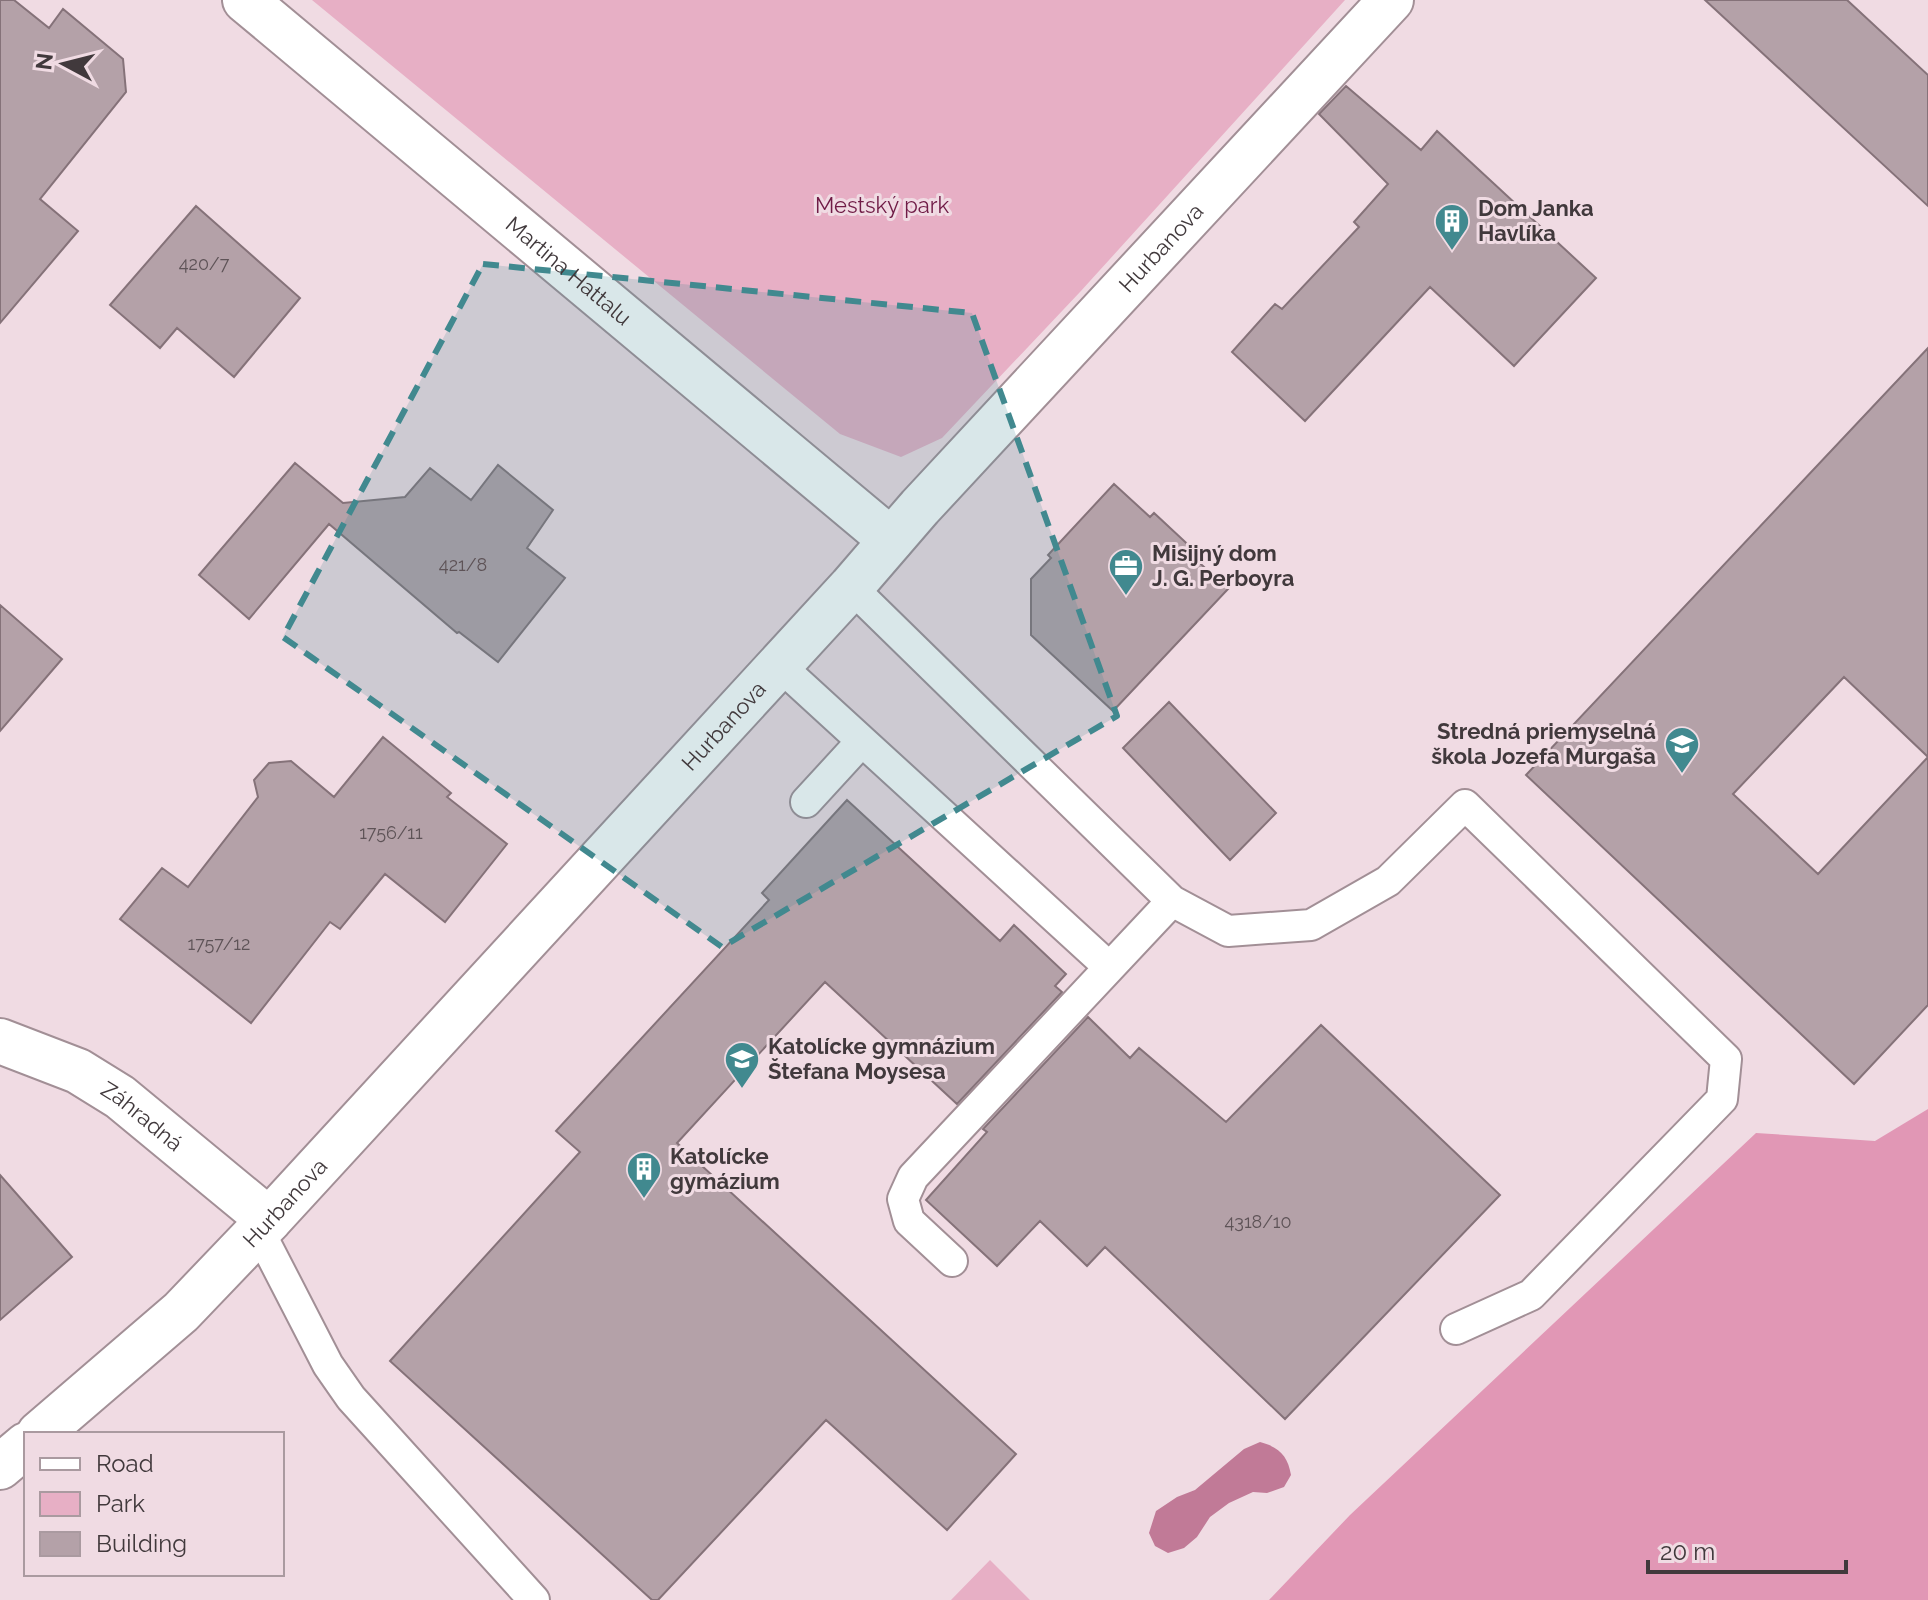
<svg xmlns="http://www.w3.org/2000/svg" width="1928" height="1600" viewBox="0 0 1928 1600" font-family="Raleway,sans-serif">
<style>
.green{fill:#e7afc5}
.forest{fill:#e197b5}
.water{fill:#c17a97}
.building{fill:#b4a1a8;stroke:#857279;stroke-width:2;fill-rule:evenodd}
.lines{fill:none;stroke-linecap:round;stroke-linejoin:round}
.service-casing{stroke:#a28f96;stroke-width:34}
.minor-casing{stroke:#a28f96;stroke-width:48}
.service{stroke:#fff;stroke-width:30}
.minor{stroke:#fff;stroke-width:44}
.marked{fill:#41898f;fill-opacity:0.2;stroke:#41898f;stroke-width:6;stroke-dasharray:16 10;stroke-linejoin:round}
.labels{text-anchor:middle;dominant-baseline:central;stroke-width:6;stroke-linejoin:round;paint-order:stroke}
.number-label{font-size:18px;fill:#5e5357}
.park-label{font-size:22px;fill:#701b46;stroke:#f0dbe3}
.poi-label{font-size:22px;font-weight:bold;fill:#41393c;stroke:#f0dbe3;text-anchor:start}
.street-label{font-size:22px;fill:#41393c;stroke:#f0dbe3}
</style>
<rect width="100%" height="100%" fill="#f0dbe3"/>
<path class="green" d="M 312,0 L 1345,0 L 1080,292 L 942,438 L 901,457 L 840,434 Z
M 990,1560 L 1030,1600 L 951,1600 Z"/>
<path class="forest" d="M 1928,1109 L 1928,1600 L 1269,1600 L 1350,1515 L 1756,1133 L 1875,1141 Z"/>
<path class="water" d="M 1260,1442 C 1279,1447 1288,1456 1291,1475 L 1284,1487 L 1267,1493 L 1253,1492 L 1229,1503 L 1210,1517 L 1197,1537 L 1184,1548 L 1168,1553 L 1155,1546 L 1149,1533 L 1156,1511 L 1177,1497 L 1195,1490 L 1244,1449 Z"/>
<path class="building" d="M 0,0 L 14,0 L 49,28 L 63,9 L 123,59 L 126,92 L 40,199 L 78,231 L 0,323 Z
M 1705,0 L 1847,0 L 1928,75 L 1928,206 Z
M 1346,86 L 1421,150 L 1437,131 L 1596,278 L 1514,366 L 1430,287 L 1305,421 L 1232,352 L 1275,304 L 1282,309 L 1359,227 L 1354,222 L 1388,184 L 1319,114 Z
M 196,206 L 300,298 L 234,377 L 177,328 L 160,348 L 110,305 Z
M 1928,348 L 1928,1005 L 1854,1084 L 1526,775 ZM 1844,677 L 1928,757 L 1818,874 L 1733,794 Z
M 295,463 L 343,503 L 405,497 L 430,468 L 471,500 L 498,465 L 553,510 L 527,548 L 565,578 L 498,662 L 459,632 L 457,633 L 329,524 L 249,619 L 199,575 Z
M 1114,484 L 1150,517 L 1154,513 L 1196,552 L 1191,555 L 1228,589 L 1113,711 L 1031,635 L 1031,579 L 1051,558 L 1048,555 Z
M 0,605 L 62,659 L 0,731 Z
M 1169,702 L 1276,813 L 1230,860 L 1123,748 Z
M 383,737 L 451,793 L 447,797 L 507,844 L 445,922 L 385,874 L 340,929 L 330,922 L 251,1023 L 120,919 L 162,868 L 188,887 L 258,797 L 254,780 L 269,763 L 291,761 L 334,797 Z
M 847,800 L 1000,941 L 1014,925 L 1066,974 L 1055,986 L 1062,992 L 957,1104 L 825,982 L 677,1143 L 1016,1454 L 947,1530 L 826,1420 L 658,1600 L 652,1600 L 390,1361 L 580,1152 L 556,1131 L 769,900 L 762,893 Z
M 1088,1017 L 1130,1058 L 1139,1048 L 1226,1122 L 1321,1025 L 1500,1195 L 1285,1419 L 1105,1247 L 1087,1266 L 1040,1221 L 997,1266 L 926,1200 L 987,1132 L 983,1129 Z
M 0,1175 L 72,1257 L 0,1320 Z"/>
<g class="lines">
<g class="service-casing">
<path id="service" d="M 851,587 L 1172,901 L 1228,931 L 1311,925 L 1388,881 L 1465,805 L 1726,1059 L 1722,1099 L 1531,1295 L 1456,1329
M 779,665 L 1109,967
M 806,802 L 862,741
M 259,1231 L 328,1365 L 351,1398 L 534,1600
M 952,1261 L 909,1221 L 903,1199 L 913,1177 L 1172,901"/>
</g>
<g class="minor-casing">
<g id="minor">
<path id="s1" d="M 245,0 L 891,540"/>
<path id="s2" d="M 0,1041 L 78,1071 L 120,1097 L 269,1220"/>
<path id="s3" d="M 39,1434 L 181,1312 L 269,1220 L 851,587 L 920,507 L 1391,0"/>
<path d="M 0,1467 L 26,1445"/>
</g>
</g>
<use href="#service" class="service"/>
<use href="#minor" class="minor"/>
</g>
<path class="marked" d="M 483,264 L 972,313 L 1117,716 L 722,947 L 283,637 Z"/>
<defs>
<g id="building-pin" transform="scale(1.8)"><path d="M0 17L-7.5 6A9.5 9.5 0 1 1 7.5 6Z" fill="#41898f" stroke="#f0dbe3"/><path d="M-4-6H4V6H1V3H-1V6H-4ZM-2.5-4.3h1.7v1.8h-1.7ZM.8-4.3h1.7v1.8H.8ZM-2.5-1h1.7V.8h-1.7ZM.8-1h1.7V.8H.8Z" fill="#fff"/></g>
<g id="office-pin" transform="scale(1.8)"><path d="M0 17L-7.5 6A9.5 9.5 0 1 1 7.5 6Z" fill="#41898f" stroke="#f0dbe3"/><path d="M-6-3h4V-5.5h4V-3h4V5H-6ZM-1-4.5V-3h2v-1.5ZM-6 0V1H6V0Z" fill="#fff"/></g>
<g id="school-pin" transform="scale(1.8)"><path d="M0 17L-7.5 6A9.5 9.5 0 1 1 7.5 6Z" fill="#41898f" stroke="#f0dbe3"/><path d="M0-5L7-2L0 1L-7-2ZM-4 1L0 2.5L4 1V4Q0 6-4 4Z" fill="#fff"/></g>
</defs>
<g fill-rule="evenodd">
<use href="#building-pin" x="1452" y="221"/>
<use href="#office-pin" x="1126" y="566"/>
<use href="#school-pin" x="1682" y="744"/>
<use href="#school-pin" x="742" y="1059"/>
<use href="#building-pin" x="644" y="1169"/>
</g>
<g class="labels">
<g class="number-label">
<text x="204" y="263">420/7</text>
<text x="463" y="564">421/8</text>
<text x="391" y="832">1756/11</text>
<text x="219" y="943">1757/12</text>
<text x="1258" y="1221">4318/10</text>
</g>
<g class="park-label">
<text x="882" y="205">Mestský park</text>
</g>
<g class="poi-label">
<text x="1478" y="208">Dom Janka<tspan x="1478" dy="25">Havlíka</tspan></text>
<text x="1152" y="553">Misijný dom<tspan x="1152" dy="25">J. G. Perboyra</tspan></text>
<text x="1656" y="731" text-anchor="end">Stredná priemyselná<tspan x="1656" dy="25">škola Jozefa Murgaša</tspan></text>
<text x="768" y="1046">Katolícke gymnázium<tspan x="768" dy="25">Štefana Moysesa</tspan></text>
<text x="670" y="1156">Katolícke<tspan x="670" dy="25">gymázium</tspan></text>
</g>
<g class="street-label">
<text stroke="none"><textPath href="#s3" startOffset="1634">Hurbanova</textPath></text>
<text stroke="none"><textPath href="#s1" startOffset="422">Martina Hattalu</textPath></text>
<text stroke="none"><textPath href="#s3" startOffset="986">Hurbanova</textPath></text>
<text stroke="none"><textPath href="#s2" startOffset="162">Záhradná</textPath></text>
<text stroke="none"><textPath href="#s3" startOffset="338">Hurbanova</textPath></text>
</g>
</g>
<rect x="24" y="1432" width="260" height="144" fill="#f0dbe3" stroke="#aa9aa0" stroke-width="2"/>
<rect x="40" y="1458" width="40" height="12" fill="#ffffff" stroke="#aa9aa0" stroke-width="2"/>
<text x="96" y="1472" font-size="24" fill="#41393c">Road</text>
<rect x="40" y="1492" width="40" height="24" fill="#e7afc5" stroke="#aa9aa0" stroke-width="2"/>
<text x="96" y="1512" font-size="24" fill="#41393c">Park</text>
<rect x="40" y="1532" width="40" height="24" fill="#b4a1a8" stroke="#aa9aa0" stroke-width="2"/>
<text x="96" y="1552" font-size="24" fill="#41393c">Building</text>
<g transform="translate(64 64) rotate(277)" stroke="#f0dbe3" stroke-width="6" paint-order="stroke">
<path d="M0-6L14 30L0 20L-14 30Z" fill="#41393c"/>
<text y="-12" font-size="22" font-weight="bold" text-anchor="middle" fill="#41393c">N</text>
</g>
<path d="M1648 1560v12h198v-12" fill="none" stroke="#41393c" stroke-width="4"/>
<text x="1660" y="1560" font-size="24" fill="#41393c" stroke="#f0dbe3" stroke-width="6" paint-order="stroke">20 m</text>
</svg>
